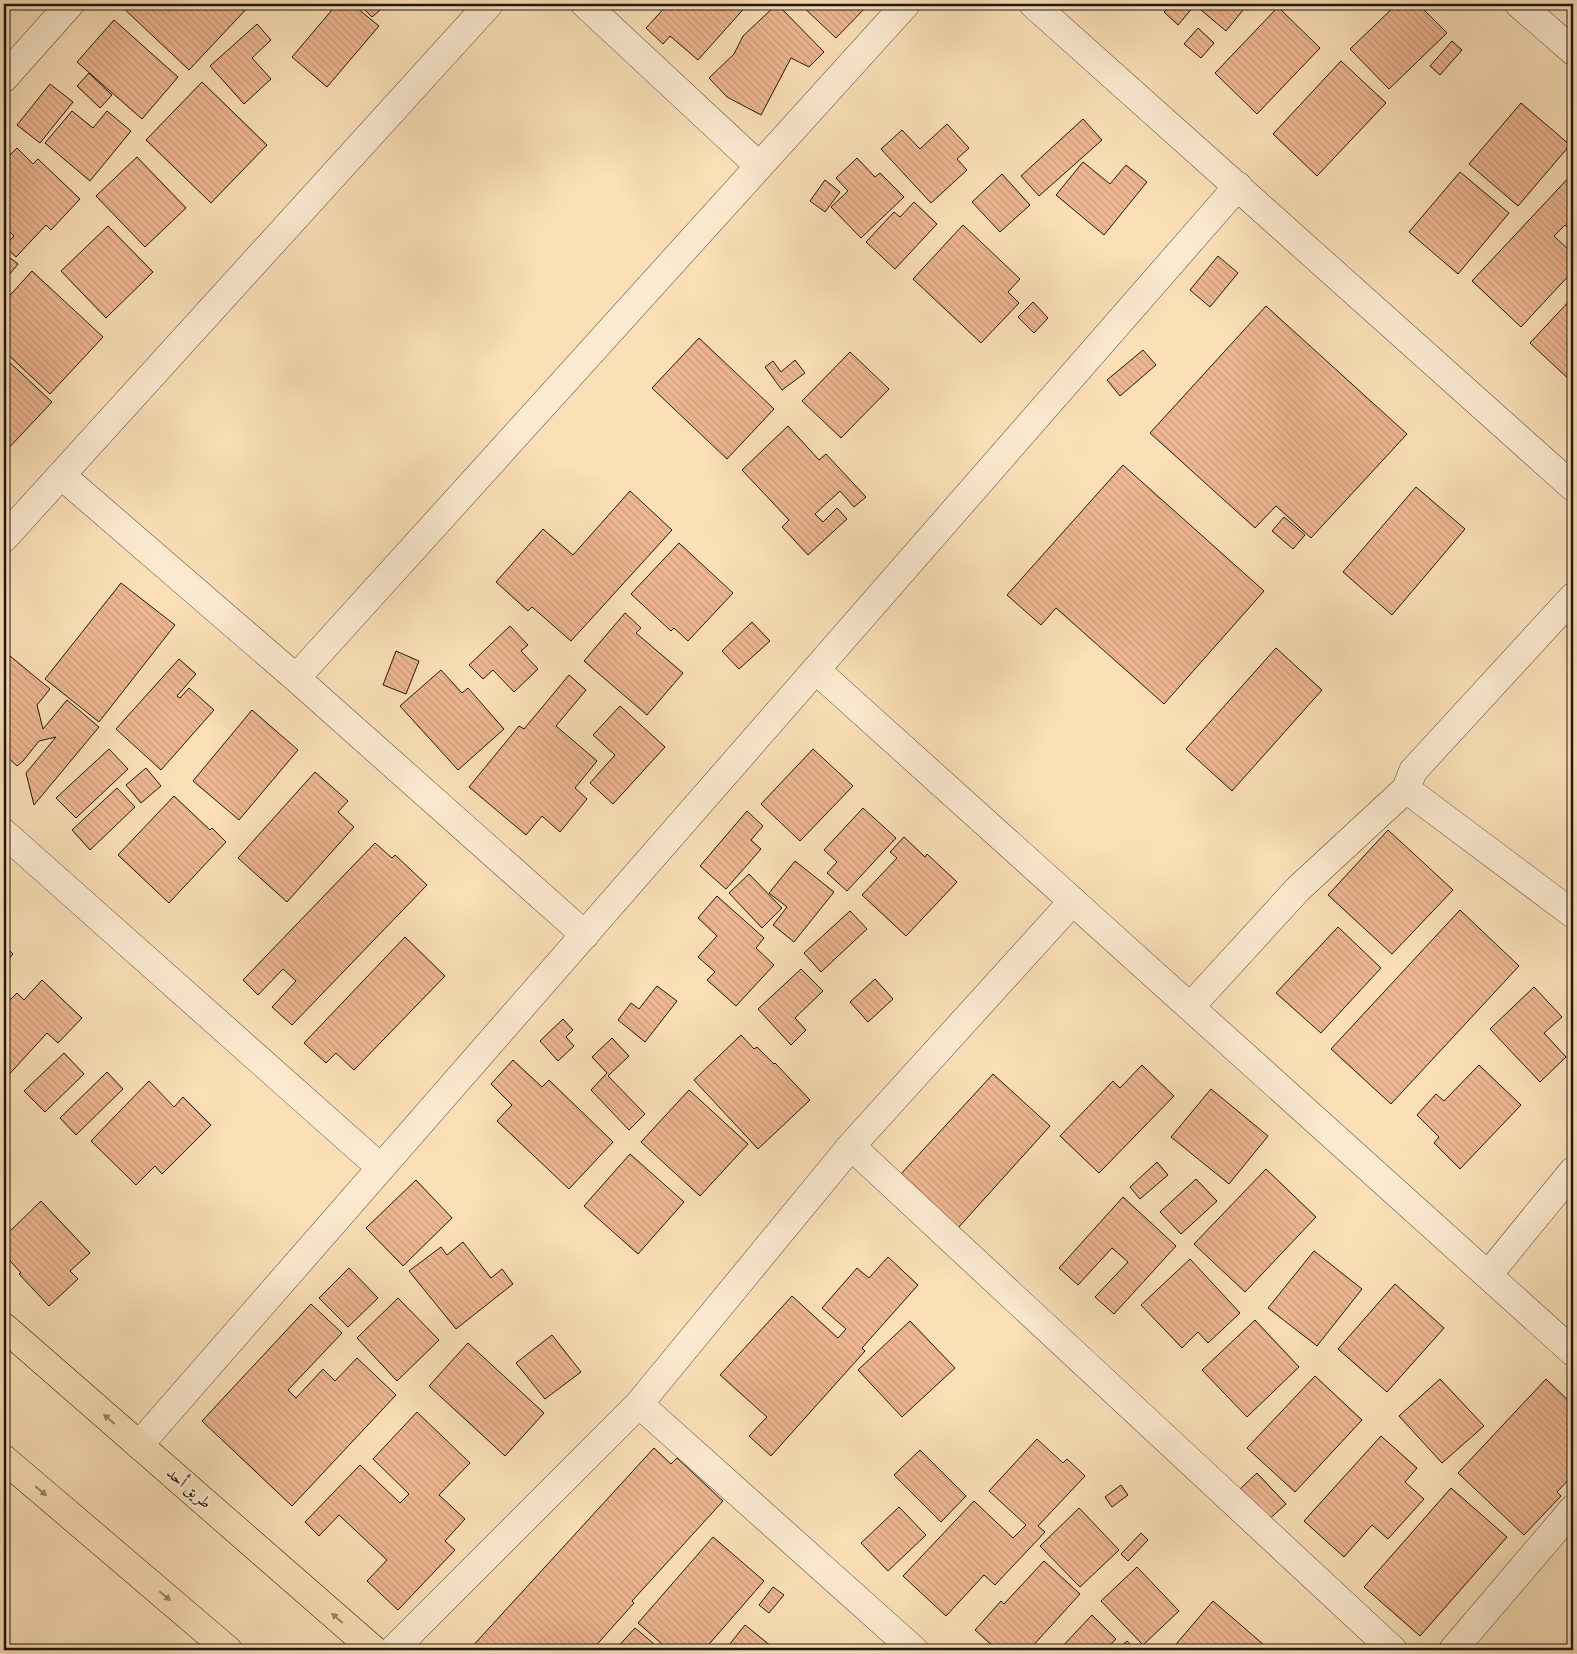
<svg xmlns="http://www.w3.org/2000/svg" width="1577" height="1654" viewBox="0 0 1577 1654" font-family="'IM FELL Double Pica',Amiri,serif">
<style>
.building{fill:url(#building-back-hatch);stroke:#221710}
.lines{fill:none;stroke-linecap:round;stroke-linejoin:round}
.minor-casing{stroke:#58493a;stroke-width:29}
.major-casing{stroke:#221710;stroke-width:29}
.minor{stroke:#fcead0;stroke-width:28}
.major{stroke:#fadfb7;stroke-width:28}
.oneway{fill:#99856c}
.labels{text-anchor:middle;dominant-baseline:central;stroke-width:5;stroke-linejoin:round;paint-order:stroke}
.street-label{font-size:16px;fill:#221710;stroke:#fcead0}
</style>
<defs>
<pattern id="building-back-hatch" width="6" height="6" patternUnits="userSpaceOnUse" patternTransform="scale(1.25)"><rect width="6" height="6" fill="#eeb791"/><path d="M-1 5l2 2M0 0l6 6M5-1l2 2" fill="none" stroke="#cc9d7c"/></pattern>
</defs>
<rect width="100%" height="100%" fill="#fadfb7"/>
<filter id="stains"><feTurbulence type="fractalNoise" baseFrequency=".004" numOctaves="4"/><feColorMatrix values="0 0 0 0 .2 0 0 0 0 .09 0 0 0 0 .02 0 0 0 .5 -.17"/></filter>
<radialGradient id="worn" r=".72"><stop offset=".6" stop-color="#630" stop-opacity="0"/><stop offset="1" stop-color="#630" stop-opacity=".3"/></radialGradient>
<path class="building" d="M 119,4 L 251,4 L 189,70 Z
M 337,4 L 352,4 L 379,26 L 327,87 L 292,57 Z
M 359,4 L 387,4 L 372,17 Z
M 668,4 L 748,4 L 698,60 L 670,36 L 663,44 L 646,28 Z
M 777,4 L 824,52 L 809,67 L 791,58 L 761,115 L 727,97 L 709,78 L 734,54 L 743,36 Z
M 800,4 L 869,4 L 836,38 Z
M 1171,4 L 1248,4 L 1226,31 L 1195,5 L 1178,25 L 1164,12 Z
M 1397,4 L 1418,4 L 1447,33 L 1389,89 L 1350,49 Z
M 1278,7 L 1320,48 L 1257,114 L 1215,73 Z
M 114,20 L 178,77 L 142,119 L 77,62 Z
M 257,24 L 271,40 L 252,58 L 271,79 L 244,104 L 210,66 Z
M 1198,28 L 1214,43 L 1201,58 L 1184,44 Z
M 1452,41 L 1462,50 L 1440,75 L 1430,66 Z
M 1341,61 L 1386,103 L 1317,176 L 1273,134 Z
M 89,73 L 112,95 L 100,108 L 77,86 Z
M 202,82 L 267,145 L 211,203 L 146,140 Z
M 50,84 L 73,102 L 40,143 L 17,125 Z
M 1521,103 L 1570,145 L 1518,206 L 1469,164 Z
M 72,111 L 93,128 L 107,111 L 131,131 L 90,181 L 45,143 Z
M 1083,119 L 1102,140 L 1039,196 L 1021,176 Z
M 947,124 L 969,148 L 957,159 L 967,170 L 931,203 L 881,149 L 902,130 L 920,149 Z
M 17,148 L 33,164 L 38,159 L 80,199 L 51,230 L 46,225 L 16,257 L 4,246 L 14,236 L 4,226 L 4,161 Z
M 137,157 L 186,208 L 145,247 L 96,196 Z
M 857,158 L 875,177 L 880,173 L 904,197 L 861,238 L 831,207 L 848,191 L 836,178 Z
M 1083,162 L 1110,184 L 1126,165 L 1147,182 L 1104,235 L 1056,195 Z
M 1460,172 L 1509,213 L 1458,274 L 1409,232 Z
M 1573,173 L 1573,233 L 1565,225 L 1554,236 L 1573,254 L 1573,271 L 1521,327 L 1472,281 Z
M 1002,174 L 1030,205 L 1000,232 L 972,202 Z
M 825,180 L 840,192 L 825,212 L 810,201 Z
M 914,202 L 937,224 L 895,269 L 866,242 L 894,212 L 900,217 Z
M 963,225 L 1020,279 L 1008,292 L 1019,303 L 981,343 L 913,279 Z
M 108,226 L 153,272 L 106,318 L 61,271 Z
M 4,253 L 18,264 L 4,281 Z
M 1218,256 L 1238,273 L 1210,307 L 1190,290 Z
M 32,271 L 103,337 L 50,394 L 4,351 L 4,302 Z
M 1573,297 L 1573,383 L 1530,343 Z
M 1033,302 L 1048,318 L 1034,333 L 1018,317 Z
M 1266,306 L 1407,434 L 1311,538 L 1276,506 L 1255,528 L 1150,433 Z
M 699,338 L 774,409 L 727,459 L 652,388 Z
M 1143,350 L 1156,365 L 1120,396 L 1107,380 Z
M 850,352 L 889,389 L 841,438 L 802,401 Z
M 4,357 L 52,402 L 4,453 Z
M 795,360 L 805,373 L 782,390 L 765,367 L 773,361 L 781,372 Z
M 788,426 L 819,460 L 826,454 L 866,497 L 854,507 L 840,491 L 815,514 L 823,522 L 837,508 L 847,519 L 808,555 L 782,527 L 789,520 L 742,470 Z
M 1123,465 L 1264,591 L 1164,704 L 1056,608 L 1041,625 L 1007,595 Z
M 1416,487 L 1465,529 L 1392,615 L 1343,572 Z
M 630,491 L 672,530 L 571,641 L 532,607 L 528,611 L 496,582 L 543,529 L 573,555 Z
M 1284,517 L 1305,535 L 1293,549 L 1272,531 Z
M 679,543 L 733,593 L 688,641 L 674,628 L 671,631 L 631,594 Z
M 121,583 L 175,625 L 99,722 L 45,679 Z
M 625,613 L 641,628 L 636,633 L 683,673 L 647,715 L 584,661 Z
M 752,622 L 770,641 L 739,669 L 722,651 Z
M 510,626 L 528,645 L 521,651 L 538,669 L 514,692 L 493,670 L 483,679 L 469,665 Z
M 1276,648 L 1322,690 L 1232,791 L 1186,749 Z
M 4,651 L 50,689 L 37,705 L 43,729 L 67,700 L 99,727 L 34,805 L 26,773 L 56,737 L 39,741 L 23,761 L 17,766 L 4,754 Z
M 396,651 L 419,661 L 406,694 L 383,685 Z
M 179,659 L 196,674 L 177,696 L 180,698 L 189,688 L 214,710 L 161,770 L 116,729 Z
M 441,670 L 462,693 L 468,688 L 504,729 L 458,770 L 400,706 Z
M 569,675 L 586,690 L 556,726 L 597,761 L 575,788 L 587,799 L 560,832 L 542,816 L 526,835 L 469,787 L 519,726 L 524,729 Z
M 620,706 L 665,747 L 613,804 L 590,783 L 615,755 L 593,735 Z
M 252,710 L 298,750 L 239,820 L 193,781 Z
M 109,749 L 128,769 L 76,818 L 56,798 Z
M 813,749 L 853,786 L 800,841 L 761,804 Z
M 146,768 L 161,786 L 141,803 L 126,785 Z
M 315,772 L 348,801 L 338,812 L 354,827 L 287,902 L 238,858 Z
M 117,788 L 135,807 L 90,850 L 72,830 Z
M 174,796 L 210,830 L 212,828 L 226,842 L 169,903 L 118,855 Z
M 863,808 L 896,838 L 847,891 L 827,873 L 837,862 L 824,850 Z
M 747,811 L 763,826 L 751,840 L 761,849 L 726,889 L 700,866 Z
M 1388,830 L 1453,890 L 1392,954 L 1328,895 Z
M 904,837 L 925,857 L 927,854 L 957,882 L 906,936 L 862,895 L 897,858 L 890,852 Z
M 375,843 L 392,858 L 395,855 L 427,885 L 292,1025 L 272,1007 L 296,981 L 283,969 L 258,995 L 243,980 Z
M 795,861 L 834,892 L 794,942 L 773,925 L 787,907 L 769,893 Z
M 749,874 L 782,908 L 762,928 L 729,893 Z
M 717,896 L 764,938 L 756,948 L 774,965 L 736,1006 L 707,980 L 715,972 L 698,957 L 717,936 L 698,918 Z
M 1460,910 L 1519,966 L 1391,1104 L 1331,1049 Z
M 850,911 L 867,929 L 821,972 L 804,953 Z
M 1338,927 L 1381,968 L 1321,1033 L 1276,993 Z
M 405,937 L 445,976 L 354,1070 L 336,1053 L 326,1063 L 304,1043 Z
M 4,945 L 13,954 L 4,964 Z
M 801,969 L 823,991 L 795,1018 L 806,1030 L 791,1045 L 758,1009 Z
M 875,979 L 893,999 L 868,1022 L 850,1002 Z
M 42,980 L 82,1018 L 58,1043 L 47,1033 L 4,1080 L 4,1006 L 17,993 L 24,1000 Z
M 657,986 L 677,1001 L 645,1042 L 618,1020 L 631,1003 L 639,1009 Z
M 1534,987 L 1562,1017 L 1544,1033 L 1566,1057 L 1540,1082 L 1490,1029 Z
M 563,1019 L 573,1030 L 566,1037 L 574,1046 L 558,1061 L 540,1041 Z
M 741,1035 L 754,1049 L 757,1047 L 774,1064 L 775,1063 L 810,1100 L 758,1149 L 694,1080 Z
M 612,1038 L 629,1056 L 608,1076 L 645,1114 L 629,1130 L 591,1090 L 607,1073 L 592,1057 Z
M 64,1053 L 84,1074 L 45,1112 L 24,1091 Z
M 513,1060 L 542,1087 L 549,1080 L 613,1142 L 569,1189 L 497,1121 L 512,1105 L 491,1084 Z
M 1142,1065 L 1174,1096 L 1099,1173 L 1060,1136 L 1113,1081 L 1120,1088 Z
M 1479,1065 L 1521,1105 L 1460,1169 L 1434,1143 L 1439,1137 L 1417,1115 L 1436,1094 L 1444,1101 Z
M 107,1072 L 123,1089 L 76,1135 L 60,1118 Z
M 993,1074 L 1050,1126 L 958,1228 L 900,1175 Z
M 149,1081 L 174,1107 L 183,1097 L 211,1125 L 162,1174 L 155,1166 L 136,1185 L 91,1141 Z
M 1211,1089 L 1268,1136 L 1229,1184 L 1171,1137 Z
M 689,1090 L 748,1144 L 700,1196 L 641,1142 Z
M 630,1154 L 684,1202 L 638,1254 L 584,1206 Z
M 1157,1162 L 1168,1175 L 1140,1199 L 1130,1187 Z
M 1266,1169 L 1316,1217 L 1245,1292 L 1194,1244 Z
M 1196,1179 L 1217,1201 L 1181,1234 L 1160,1212 Z
M 416,1180 L 452,1218 L 403,1266 L 366,1228 Z
M 1123,1197 L 1176,1246 L 1114,1314 L 1095,1297 L 1128,1262 L 1112,1248 L 1078,1285 L 1059,1268 Z
M 41,1201 L 90,1253 L 70,1271 L 78,1279 L 49,1306 L 19,1274 L 21,1273 L 4,1254 L 4,1237 Z
M 463,1242 L 491,1278 L 502,1269 L 513,1284 L 456,1329 L 409,1271 L 441,1247 L 447,1255 Z
M 1314,1251 L 1362,1289 L 1317,1346 L 1268,1308 Z
M 888,1257 L 918,1285 L 862,1348 L 865,1351 L 771,1456 L 749,1436 L 767,1417 L 720,1375 L 792,1296 L 838,1338 L 846,1329 L 822,1308 L 857,1268 L 869,1278 Z
M 1190,1259 L 1240,1313 L 1208,1343 L 1198,1332 L 1182,1348 L 1141,1305 Z
M 349,1268 L 378,1298 L 348,1327 L 319,1298 Z
M 1395,1284 L 1444,1328 L 1387,1392 L 1338,1349 Z
M 398,1298 L 439,1340 L 397,1381 L 357,1338 Z
M 311,1304 L 342,1333 L 288,1390 L 296,1398 L 323,1369 L 335,1381 L 357,1358 L 396,1395 L 292,1506 L 202,1421 Z
M 1255,1320 L 1299,1367 L 1247,1417 L 1202,1370 Z
M 910,1321 L 955,1368 L 902,1417 L 858,1370 Z
M 552,1335 L 581,1372 L 545,1399 L 516,1363 Z
M 468,1343 L 544,1413 L 505,1456 L 429,1386 Z
M 1315,1376 L 1362,1420 L 1295,1492 L 1247,1448 Z
M 1440,1379 L 1484,1426 L 1442,1463 L 1399,1416 Z
M 1546,1379 L 1573,1405 L 1573,1475 L 1557,1492 L 1561,1496 L 1524,1535 L 1458,1473 Z
M 417,1412 L 470,1463 L 439,1495 L 465,1519 L 445,1541 L 455,1550 L 398,1610 L 367,1581 L 387,1560 L 339,1515 L 319,1536 L 305,1522 L 360,1465 L 400,1503 L 409,1494 L 373,1459 Z
M 1381,1436 L 1417,1468 L 1405,1482 L 1424,1499 L 1388,1539 L 1372,1525 L 1344,1557 L 1304,1521 Z
M 1037,1439 L 1063,1463 L 1067,1459 L 1085,1476 L 1038,1526 L 1045,1532 L 995,1585 L 984,1575 L 946,1616 L 903,1576 L 974,1501 L 1013,1538 L 1026,1525 L 989,1491 Z
M 654,1448 L 671,1464 L 677,1458 L 723,1501 L 632,1601 L 634,1603 L 592,1650 L 469,1650 Z
M 920,1450 L 966,1496 L 941,1522 L 894,1475 Z
M 1257,1473 L 1286,1504 L 1266,1522 L 1238,1491 Z
M 1121,1485 L 1128,1495 L 1112,1507 L 1105,1497 Z
M 1451,1488 L 1507,1537 L 1420,1636 L 1364,1587 Z
M 899,1507 L 926,1535 L 888,1571 L 861,1543 Z
M 1079,1508 L 1119,1550 L 1080,1587 L 1040,1546 Z
M 1141,1533 L 1148,1540 L 1128,1561 L 1121,1554 Z
M 713,1537 L 764,1581 L 704,1650 L 669,1650 L 638,1623 Z
M 1044,1561 L 1080,1594 L 1029,1650 L 1011,1650 L 1008,1647 L 1006,1650 L 997,1650 L 975,1630 L 1001,1601 L 1004,1604 Z
M 1137,1567 L 1179,1611 L 1143,1645 L 1101,1601 Z
M 773,1587 L 784,1595 L 769,1613 L 759,1605 Z
M 1213,1601 L 1264,1645 L 1259,1650 L 1171,1650 Z
M 1092,1615 L 1116,1639 L 1105,1650 L 1059,1650 Z
M 745,1625 L 776,1650 L 725,1650 Z
M 635,1628 L 661,1650 L 615,1650 Z
M 1127,1641 L 1136,1650 L 1117,1650 Z"/>
<g class="lines">
<g class="minor-casing">
<path id="minor" d="M 585,4 L 759,166
M 1033,4 L 1573,487
M 1519,4 L 1573,51
M 4,78 L 70,4
M 61,475 L 296,678 L 585,935
M 4,538 L 489,4
M 816,670 L 1573,1352
M 296,678 L 906,4
M 1406,789 L 1573,914
M 4,833 L 381,1168
M 1190,1007 L 1298,889 L 1406,789 L 1413,771 L 1573,597
M 851,1146 L 1393,1650
M 1488,1275 L 1573,1171
M 639,1404 L 914,1650
M 139,1445 L 1238,186
M 393,1650 L 639,1404 L 851,1146 L 1073,901
M 1453,1650 L 1573,1509"/>
</g>
<g class="major-casing">
<path id="major" d="M 4,1327 L 374,1650
M 4,1459 L 228,1650"/>
</g>
<use href="#minor" class="minor"/>
<use href="#major" class="major"/>
</g>
<defs><path id="oneway-solid" d="M-6-.8H1V-3.2L6.5 0L1 3.2V.8H-6Z" transform="scale(1.25)"/></defs>
<g class="oneway">
<use href="#oneway-solid" transform="translate(109 1419) rotate(-139)"/>
<use href="#oneway-solid" transform="translate(41 1491) rotate(40)"/>
<use href="#oneway-solid" transform="translate(165 1596) rotate(40)"/>
<use href="#oneway-solid" transform="translate(337 1618) rotate(-139)"/>
</g>
<g class="labels">
<g class="street-label">
<text transform="translate(189 1488) rotate(41)">طريق أحد</text>
</g>
</g>
<rect width="1577" height="1654" fill="none" stroke="#fadfb7" stroke-width="20"/>
<rect x="5" y="5" width="1567" height="1644" fill="none" stroke="#221710" stroke-width="2.5"/>
<rect x="10" y="10" width="1557" height="1634" fill="none" stroke="#221710"/>
<rect width="100%" height="100%" filter="url(#stains)"/>
<rect width="100%" height="100%" fill="url(#worn)"/>
</svg>
